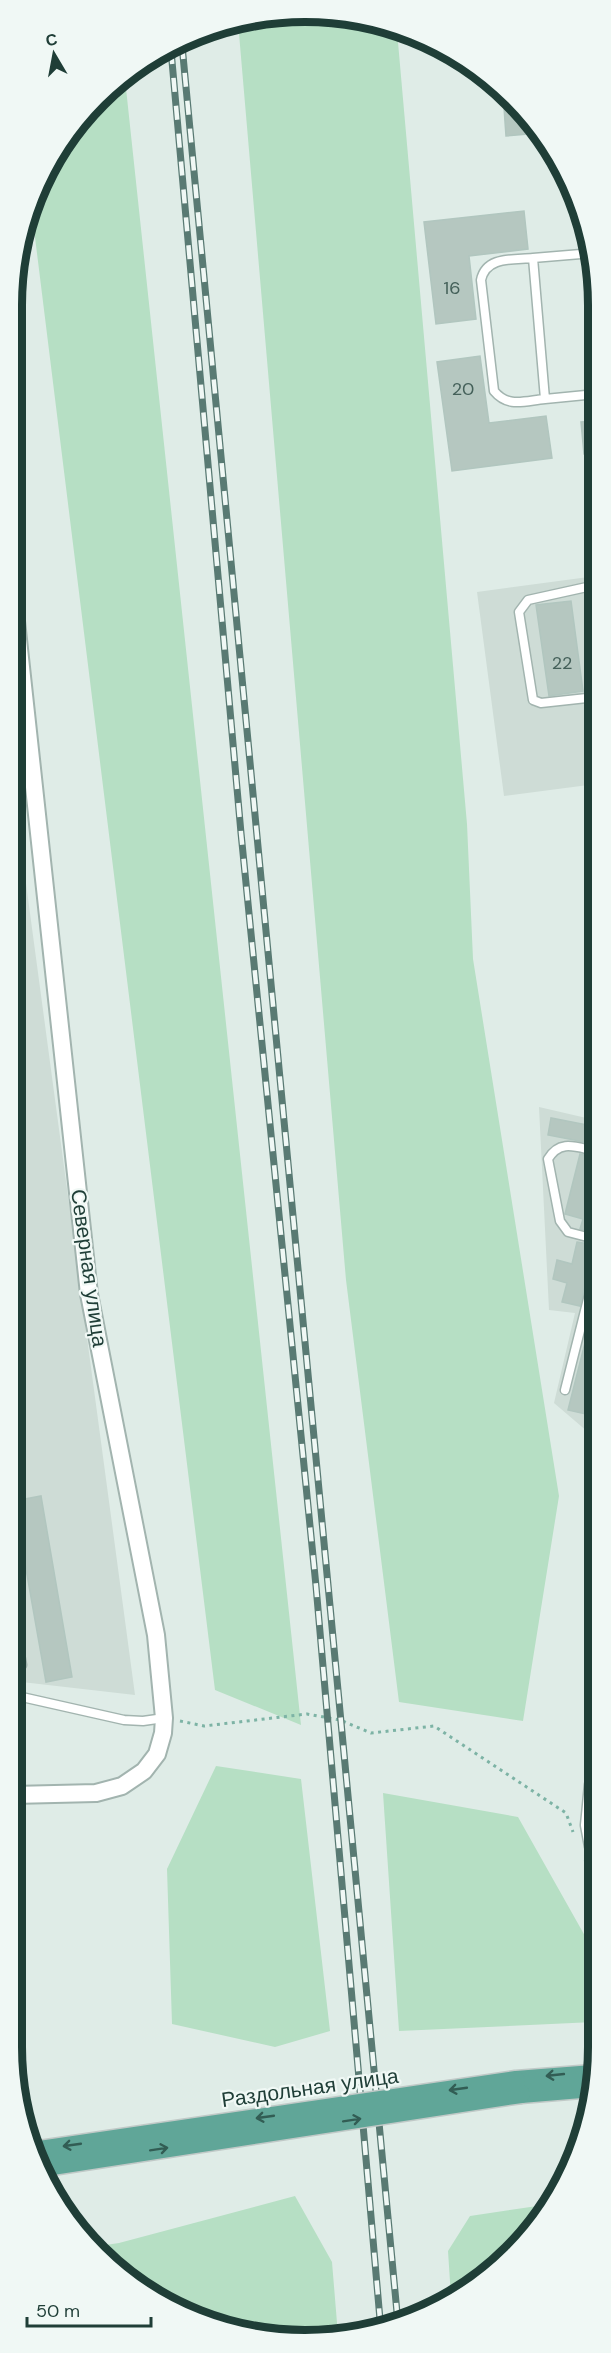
<svg xmlns="http://www.w3.org/2000/svg" width="611" height="2353" viewBox="0 0 611 2353" font-family="'DM Sans',sans-serif">
<style>
.built{fill:#cedcd6}
.green{fill:#b6dfc4}
.building{fill:#b5c7c0;stroke:#b1c6bf;stroke-width:1.5}
.lines{fill:none;stroke-linecap:round;stroke-linejoin:round}
.service-casing{stroke:#a2b4af;stroke-width:11}
.minor-casing{stroke:#a2b4af;stroke-width:20}
.tertiary-casing{stroke:#a2b4af;stroke-width:21}
.primary-casing{stroke:#c0c9c7;stroke-width:21}
.path{stroke:#7db3a5;stroke-width:3;stroke-dasharray:3 4.5;stroke-linecap:butt}
.service{stroke:#fff;stroke-width:8}
.minor{stroke:#fff;stroke-width:16}
.tertiary{stroke:#fff;stroke-width:18}
.primary{stroke:#60a698;stroke-width:18}
.rail-casing{stroke:#597a73;stroke-width:7}
.rail{stroke:#f0f8f5;stroke-width:4.5;stroke-dasharray:14;stroke-linecap:butt}
.primary-bridge-casing{stroke:#c0c9c7;stroke-width:21;stroke-linecap:butt}
.primary-bridge{stroke:#60a698;stroke-width:18}
.oneway{stroke:#325d54}
.labels{text-anchor:middle;dominant-baseline:central;stroke-width:4.5;stroke-linejoin:round;paint-order:stroke}
.number-label{font-size:18px;fill:#446059}
.street-label{font-size:21px;fill:#1f3e37;stroke:#f0f8f5}
.rim{fill:none;stroke:#1f3e37;stroke-width:8}
</style>
<rect width="100%" height="100%" fill="#dfece7"/>
<path class="built" d="M 596,576 L 596,784 L 504,796 L 477,592 Z
M 16,809 L 135,1695 L 13,1681 Z
M 539,1107 L 595,1120 L 595,1438 L 554,1403 L 575,1313 L 549,1310 Z"/>
<path class="green" d="M 248,18 L 362,18 L 397,31 L 467,824 L 473,959 L 559,1496 L 523,1721 L 399,1702 L 346,1280 L 238,22 Z
M 125,79 L 301,1725 L 215,1690 L 32,213 L 61,143 Z
M 216,1766 L 301,1779 L 330,2031 L 275,2047 L 172,2024 L 167,1869 Z
M 383,1793 L 518,1817 L 594,1952 L 594,2022 L 399,2031 Z
M 295,2196 L 332,2262 L 338,2335 L 286,2340 L 176,2311 L 92,2247 L 119,2243 Z
M 551,2204 L 484,2281 L 451,2297 L 448,2251 L 470,2216 Z"/>
<path class="building" d="M 503,93 L 526,112 L 539,133 L 506,136 Z
M 524,211 L 528,249 L 469,256 L 476,319 L 436,324 L 424,222 Z
M 480,356 L 489,423 L 546,416 L 552,458 L 452,471 L 437,362 Z
M 596,421 L 596,453 L 584,454 L 581,422 Z
M 571,601 L 583,691 L 549,696 L 536,605 Z
M 590,1114 L 595,1114 L 595,1144 L 548,1135 L 551,1118 L 587,1125 Z
M 580,1154 L 595,1157 L 595,1232 L 580,1229 L 583,1219 L 565,1214 Z
M 577,1242 L 595,1245 L 595,1265 L 589,1269 L 580,1306 L 562,1302 L 567,1283 L 553,1279 L 557,1260 L 572,1264 Z
M 590,1323 L 595,1323 L 595,1416 L 568,1410 Z
M 41,1496 L 72,1677 L 46,1682 L 14,1501 Z"/>
<g class="lines">
<g class="service-casing">
<path id="service" d="M 593,253 L 533,258 L 545,399 L 596,394
M 533,258 C 513,260 486,256 481,280 L 494,391 C 508,408 524,401 545,399
M 596,697 L 541,703 L 533,700 L 519,612 L 528,600 L 596,585
M 595,1239 L 568,1232 L 560,1221 L 548,1159 C 560,1139 576,1147 595,1151
M 565,1390 L 595,1271
M 13,1617 L 22,1665
M 13,1695 L 124,1720 L 143,1721 L 164,1718"/>
</g>
<g class="minor-casing">
<path id="minor" d="M 13,1795 L 96,1793 L 122,1786 L 144,1771 L 157,1754 L 163,1733 L 164,1718 L 156,1635 L 89,1294 L 16,621"/>
</g>
<g class="tertiary-casing">
<path id="tertiary" d="M 594,1846 L 590,1825 L 594,1785"/>
</g>
<g class="primary-casing">
<path id="primary" d="M 516,2080 L 593,2074
M 521,2094 L 593,2088"/>
</g>
<path class="path" d="M 180,1721 L 204,1726 L 307,1714 L 340,1720 L 371,1733 L 434,1726 L 566,1813 L 573,1832
M 585,1860 L 594,1876"/>
<use href="#service" class="service"/>
<use href="#minor" class="minor"/>
<use href="#tertiary" class="tertiary"/>
<use href="#primary" class="primary"/>
<g class="rail-casing">
<path id="rail" d="M 182,45 L 398,2323
M 171,50 L 241,833 L 316,1586 L 381,2331"/>
</g>
<use href="#rail" class="rail"/>
<g class="primary-bridge-casing">
<path id="primary-bridge" d="M 33,2151 L 516,2080
M 39,2168 L 521,2094"/>
</g>
<use href="#primary-bridge" class="primary-bridge"/>
</g>
<defs><path id="oneway-shaft" d="M-6 0H5M1.5-3L5.5 0L1.5 3" fill="none" stroke-width="1.6" stroke-linecap="round" stroke-linejoin="round" transform="scale(1.5)"/></defs>
<g class="oneway">
<use href="#oneway-shaft" transform="translate(555 2075) rotate(174)"/>
<use href="#oneway-shaft" transform="translate(458 2089) rotate(172)"/>
<use href="#oneway-shaft" transform="translate(265 2117) rotate(172)"/>
<use href="#oneway-shaft" transform="translate(352 2120) rotate(-9)"/>
<use href="#oneway-shaft" transform="translate(72 2145) rotate(172)"/>
<use href="#oneway-shaft" transform="translate(159 2149) rotate(-9)"/>
</g>
<g class="labels">
<g class="number-label">
<text x="452" y="288">16</text>
<text x="463" y="389">20</text>
<text x="562" y="663">22</text>
</g>
<g class="street-label">
<text transform="translate(89 1268) rotate(82)">Северная улица</text>
<text transform="translate(310 2088) rotate(-8)">Раздольная улица</text>
</g>
</g>
<path d="M0 0H611V2353H0ZM305 22H305A283 283 0 0 1 588 305V2047A283 283 0 0 1 305 2330H305A283 283 0 0 1 22 2047V305A283 283 0 0 1 305 22Z" fill="#f0f8f5" fill-rule="evenodd"/>
<path class="rim" d="M305 22H305A283 283 0 0 1 588 305V2047A283 283 0 0 1 305 2330H305A283 283 0 0 1 22 2047V305A283 283 0 0 1 305 22Z"/>
<g transform="translate(54 54) rotate(350)" stroke="#f0f8f5" stroke-width="4.5" paint-order="stroke">
<path d="M0-4.5L10 22L0 15L-10 22Z" fill="#1f3e37"/>
<text y="-9" font-size="16" font-weight="bold" text-anchor="middle" fill="#1f3e37">С</text>
</g>
<path d="M27 2317v9h124v-9" fill="none" stroke="#1f3e37" stroke-width="3"/>
<text x="36" y="2317" font-size="18" fill="#1f3e37" stroke="#f0f8f5" stroke-width="4.5" paint-order="stroke">50 m</text>
</svg>
